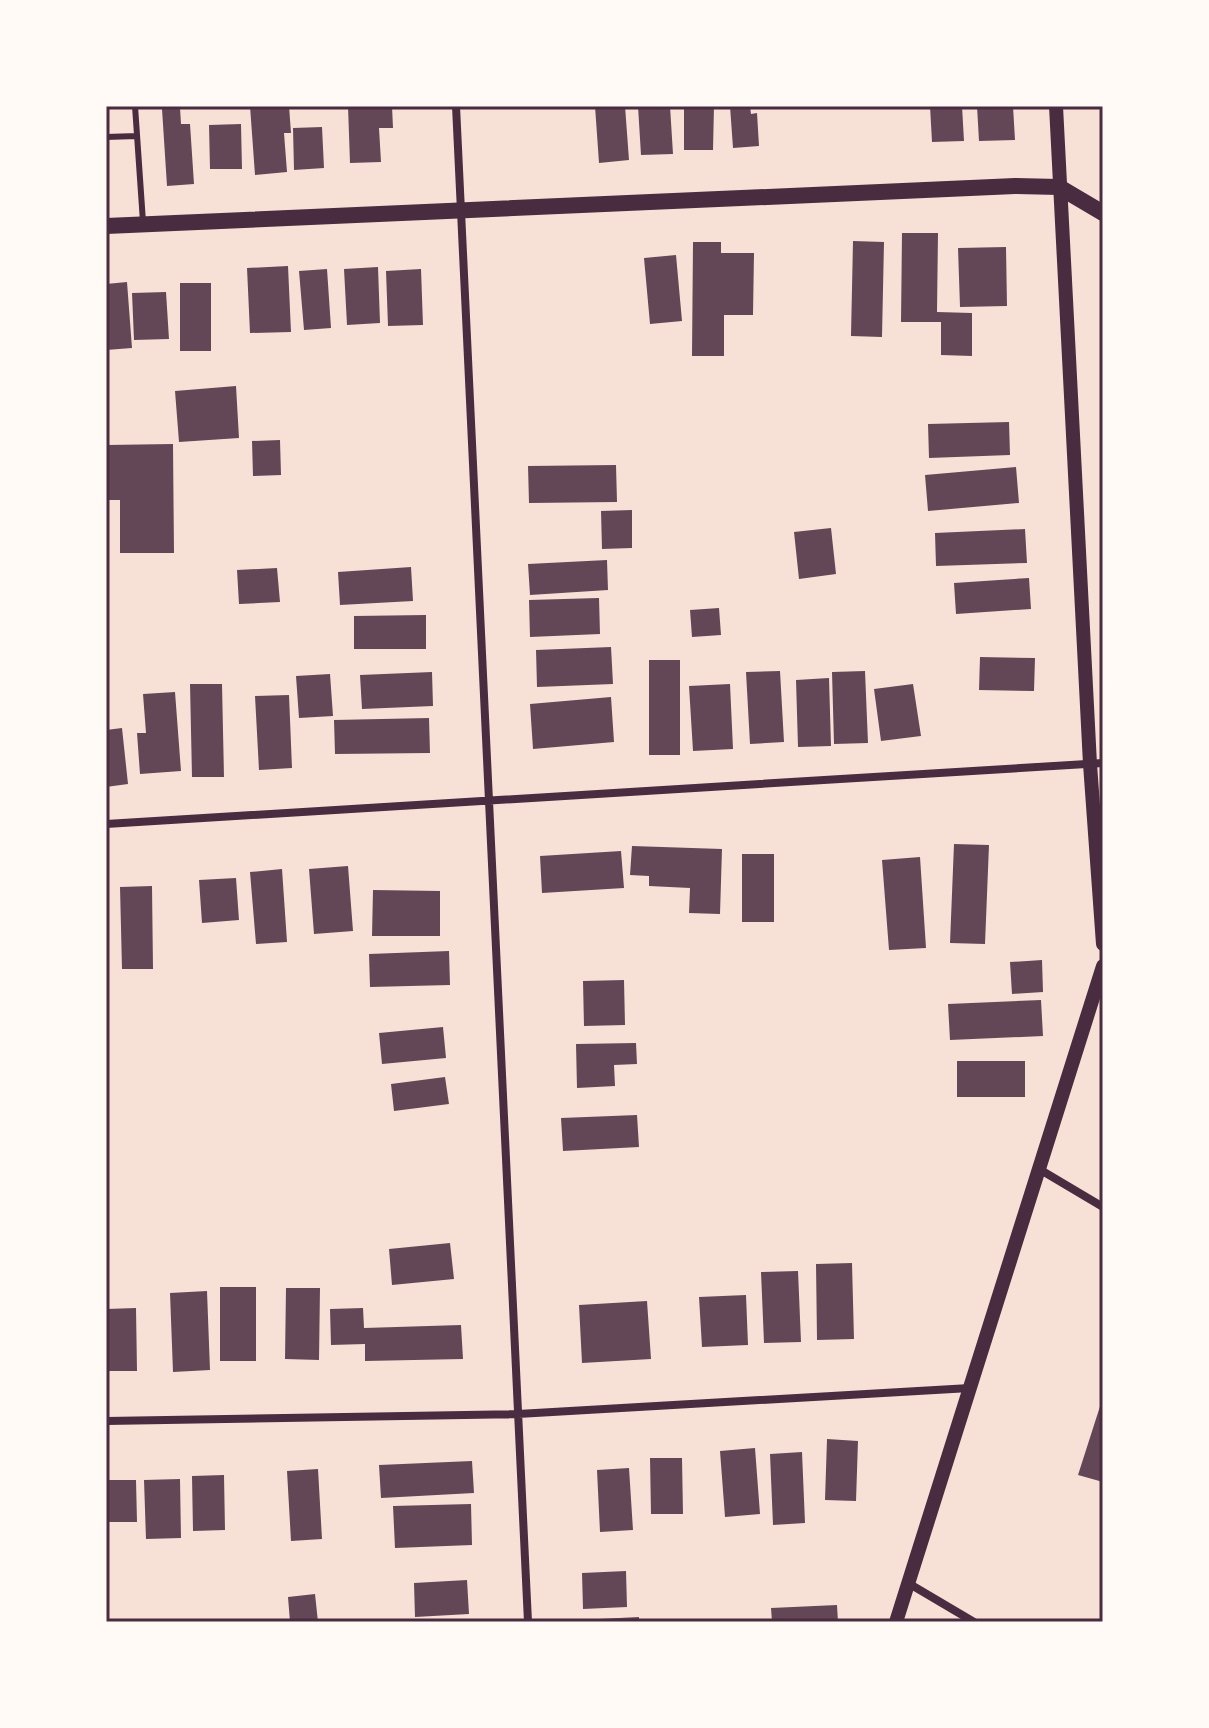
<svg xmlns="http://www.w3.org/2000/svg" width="1209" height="1728" viewBox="0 0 1209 1728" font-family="'Work Sans',sans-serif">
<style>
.building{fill:#644757}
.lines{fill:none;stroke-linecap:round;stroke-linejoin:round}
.service{stroke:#4a2c40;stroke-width:6}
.minor{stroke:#4a2c40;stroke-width:8}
.tertiary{stroke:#4a2c40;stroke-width:14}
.secondary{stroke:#4a2c40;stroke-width:16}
.neatline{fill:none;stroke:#4a2c40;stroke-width:3}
</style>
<rect width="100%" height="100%" fill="#f7e1d7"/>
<path class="building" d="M 250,106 L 289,106 L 291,133 L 284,133 L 287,172 L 255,175 Z
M 348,106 L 392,106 L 393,128 L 379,128 L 381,162 L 350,163 Z
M 595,106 L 625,106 L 629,160 L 599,163 Z
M 638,106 L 670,106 L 673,154 L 641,155 Z
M 684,106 L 714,106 L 713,150 L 684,150 Z
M 730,106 L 750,106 L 751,114 L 757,113 L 759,146 L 733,148 Z
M 930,106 L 962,106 L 964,141 L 932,142 Z
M 977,106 L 1013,106 L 1015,140 L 979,141 Z
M 180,108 L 181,124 L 190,124 L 194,184 L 167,186 L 162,109 Z
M 241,124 L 242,169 L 210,169 L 209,125 Z
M 322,127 L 324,168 L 294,170 L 293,128 Z
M 902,233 L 938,233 L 937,312 L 972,313 L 972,356 L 941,355 L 941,322 L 901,322 Z
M 853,241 L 884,242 L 882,337 L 851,336 Z
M 693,242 L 721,242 L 721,253 L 754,253 L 753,315 L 724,315 L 724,356 L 692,356 Z
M 1006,247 L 1007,306 L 960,307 L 958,248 Z
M 676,255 L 682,321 L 650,324 L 644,258 Z
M 288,266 L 291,332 L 250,333 L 247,268 Z
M 378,267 L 380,323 L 347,325 L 344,269 Z
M 327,269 L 331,328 L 304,330 L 299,271 Z
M 421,269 L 423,325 L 388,326 L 386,271 Z
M 127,282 L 132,348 L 106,350 L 106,284 Z
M 180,283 L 211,283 L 211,351 L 180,351 Z
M 166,292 L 169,339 L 134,340 L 132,293 Z
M 236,386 L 239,438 L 179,442 L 175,391 Z
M 1009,422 L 1010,455 L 929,458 L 928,424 Z
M 280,440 L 281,475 L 253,476 L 252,441 Z
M 173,444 L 174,553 L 120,553 L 120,500 L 106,500 L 106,445 Z
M 616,465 L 617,502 L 529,503 L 528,466 Z
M 1016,467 L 1019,503 L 928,511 L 925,475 Z
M 632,510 L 632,548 L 602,549 L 601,511 Z
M 831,528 L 836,574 L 799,579 L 794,532 Z
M 1025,529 L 1027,563 L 936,566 L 935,533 Z
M 607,560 L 608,590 L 530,595 L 528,564 Z
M 411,567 L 413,601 L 340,605 L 338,572 Z
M 277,568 L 280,602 L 239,604 L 237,570 Z
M 1029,578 L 1031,609 L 956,614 L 954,583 Z
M 599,598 L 600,634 L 530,637 L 529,600 Z
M 719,608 L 721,635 L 692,637 L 690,610 Z
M 426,615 L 426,649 L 354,649 L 354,616 Z
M 611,647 L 613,684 L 537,687 L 536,650 Z
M 980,657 L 1035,658 L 1034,691 L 979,690 Z
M 649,660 L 680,660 L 680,755 L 649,755 Z
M 780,671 L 784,742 L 750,744 L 746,672 Z
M 865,671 L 868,743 L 834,744 L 832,672 Z
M 432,672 L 433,706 L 362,709 L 360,675 Z
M 330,674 L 333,716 L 299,718 L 296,676 Z
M 829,678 L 831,746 L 798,747 L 796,680 Z
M 190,684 L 222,684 L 224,777 L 192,777 Z
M 730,684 L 733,749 L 693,751 L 689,686 Z
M 913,684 L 921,736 L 881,741 L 874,689 Z
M 175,692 L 181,771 L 140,774 L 137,733 L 146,733 L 143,694 Z
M 289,695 L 292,768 L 259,770 L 255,696 Z
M 611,697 L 614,742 L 533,749 L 530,704 Z
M 429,718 L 430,753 L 335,754 L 334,720 Z
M 122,728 L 128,784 L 106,787 L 106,730 Z
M 954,844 L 989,845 L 985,944 L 950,943 Z
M 632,846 L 722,849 L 720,914 L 689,913 L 690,888 L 649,886 L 649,876 L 630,875 Z
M 621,851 L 624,888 L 542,893 L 540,856 Z
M 742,854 L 774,854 L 774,922 L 742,922 Z
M 920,857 L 926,948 L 889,950 L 882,860 Z
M 348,866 L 353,931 L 314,934 L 309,869 Z
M 282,869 L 287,942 L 256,944 L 250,872 Z
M 236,878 L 239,920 L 202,923 L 199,880 Z
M 152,886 L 153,969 L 122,969 L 120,887 Z
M 373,890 L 440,891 L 440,936 L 372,936 Z
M 449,951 L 450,985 L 370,987 L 369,954 Z
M 1042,960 L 1043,992 L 1012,994 L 1010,962 Z
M 624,980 L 625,1025 L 584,1026 L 583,981 Z
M 1041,1000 L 1043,1036 L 950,1040 L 948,1004 Z
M 443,1027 L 446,1058 L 382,1064 L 379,1033 Z
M 636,1043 L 637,1064 L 614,1065 L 615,1086 L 577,1088 L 576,1044 Z
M 957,1061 L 1025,1061 L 1025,1097 L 957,1097 Z
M 445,1077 L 449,1104 L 394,1111 L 391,1084 Z
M 637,1115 L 639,1147 L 563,1151 L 561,1118 Z
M 450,1243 L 454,1279 L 392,1285 L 389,1249 Z
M 852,1263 L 854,1339 L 817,1340 L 816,1264 Z
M 798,1271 L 801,1342 L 764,1343 L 761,1272 Z
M 220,1287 L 256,1287 L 256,1361 L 220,1361 Z
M 286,1288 L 320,1288 L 319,1360 L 285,1359 Z
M 207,1291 L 210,1370 L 173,1372 L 170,1293 Z
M 746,1295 L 748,1345 L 702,1347 L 699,1297 Z
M 647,1301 L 651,1359 L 582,1363 L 579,1305 Z
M 136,1308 L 137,1371 L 106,1371 L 106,1309 Z
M 363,1308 L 364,1328 L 461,1325 L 463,1359 L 365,1361 L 365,1344 L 331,1345 L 330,1309 Z
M 1103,1397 L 1103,1482 L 1078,1475 Z
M 827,1439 L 858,1441 L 856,1501 L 825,1500 Z
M 755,1448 L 760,1514 L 725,1517 L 720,1451 Z
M 802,1452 L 805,1523 L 773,1525 L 770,1454 Z
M 650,1458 L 682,1458 L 683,1514 L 651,1514 Z
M 472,1461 L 474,1493 L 381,1498 L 379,1465 Z
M 629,1468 L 633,1530 L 600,1532 L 597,1470 Z
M 318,1469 L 322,1539 L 291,1541 L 287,1471 Z
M 224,1475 L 225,1530 L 193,1531 L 192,1476 Z
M 180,1479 L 181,1538 L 146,1539 L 144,1480 Z
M 106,1480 L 136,1480 L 137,1522 L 106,1522 Z
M 471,1504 L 472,1545 L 395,1548 L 393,1506 Z
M 626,1571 L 627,1607 L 583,1609 L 582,1573 Z
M 467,1580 L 469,1614 L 415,1617 L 414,1583 Z
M 315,1594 L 318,1622 L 290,1622 L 288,1597 Z
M 837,1605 L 838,1622 L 772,1622 L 771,1608 Z
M 639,1617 L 639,1622 L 579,1622 L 579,1620 Z"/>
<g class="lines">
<path class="service" d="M 135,106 L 143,222
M 106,137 L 137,136"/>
<path class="minor" d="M 456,106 L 528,1622
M 106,824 L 1103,763
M 1039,1169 L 1103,1207
M 106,1421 L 518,1414 L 970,1388
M 908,1583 L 974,1622"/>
<path class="tertiary" d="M 1056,106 L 1090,764 L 1103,944
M 896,1622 L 1103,966"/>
<path class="secondary" d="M 106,226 L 1015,186 L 1059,187 L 1103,213"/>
</g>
<rect width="1209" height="1728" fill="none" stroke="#fffaf5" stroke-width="216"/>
<rect x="108" y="108" width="993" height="1512" class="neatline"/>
</svg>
